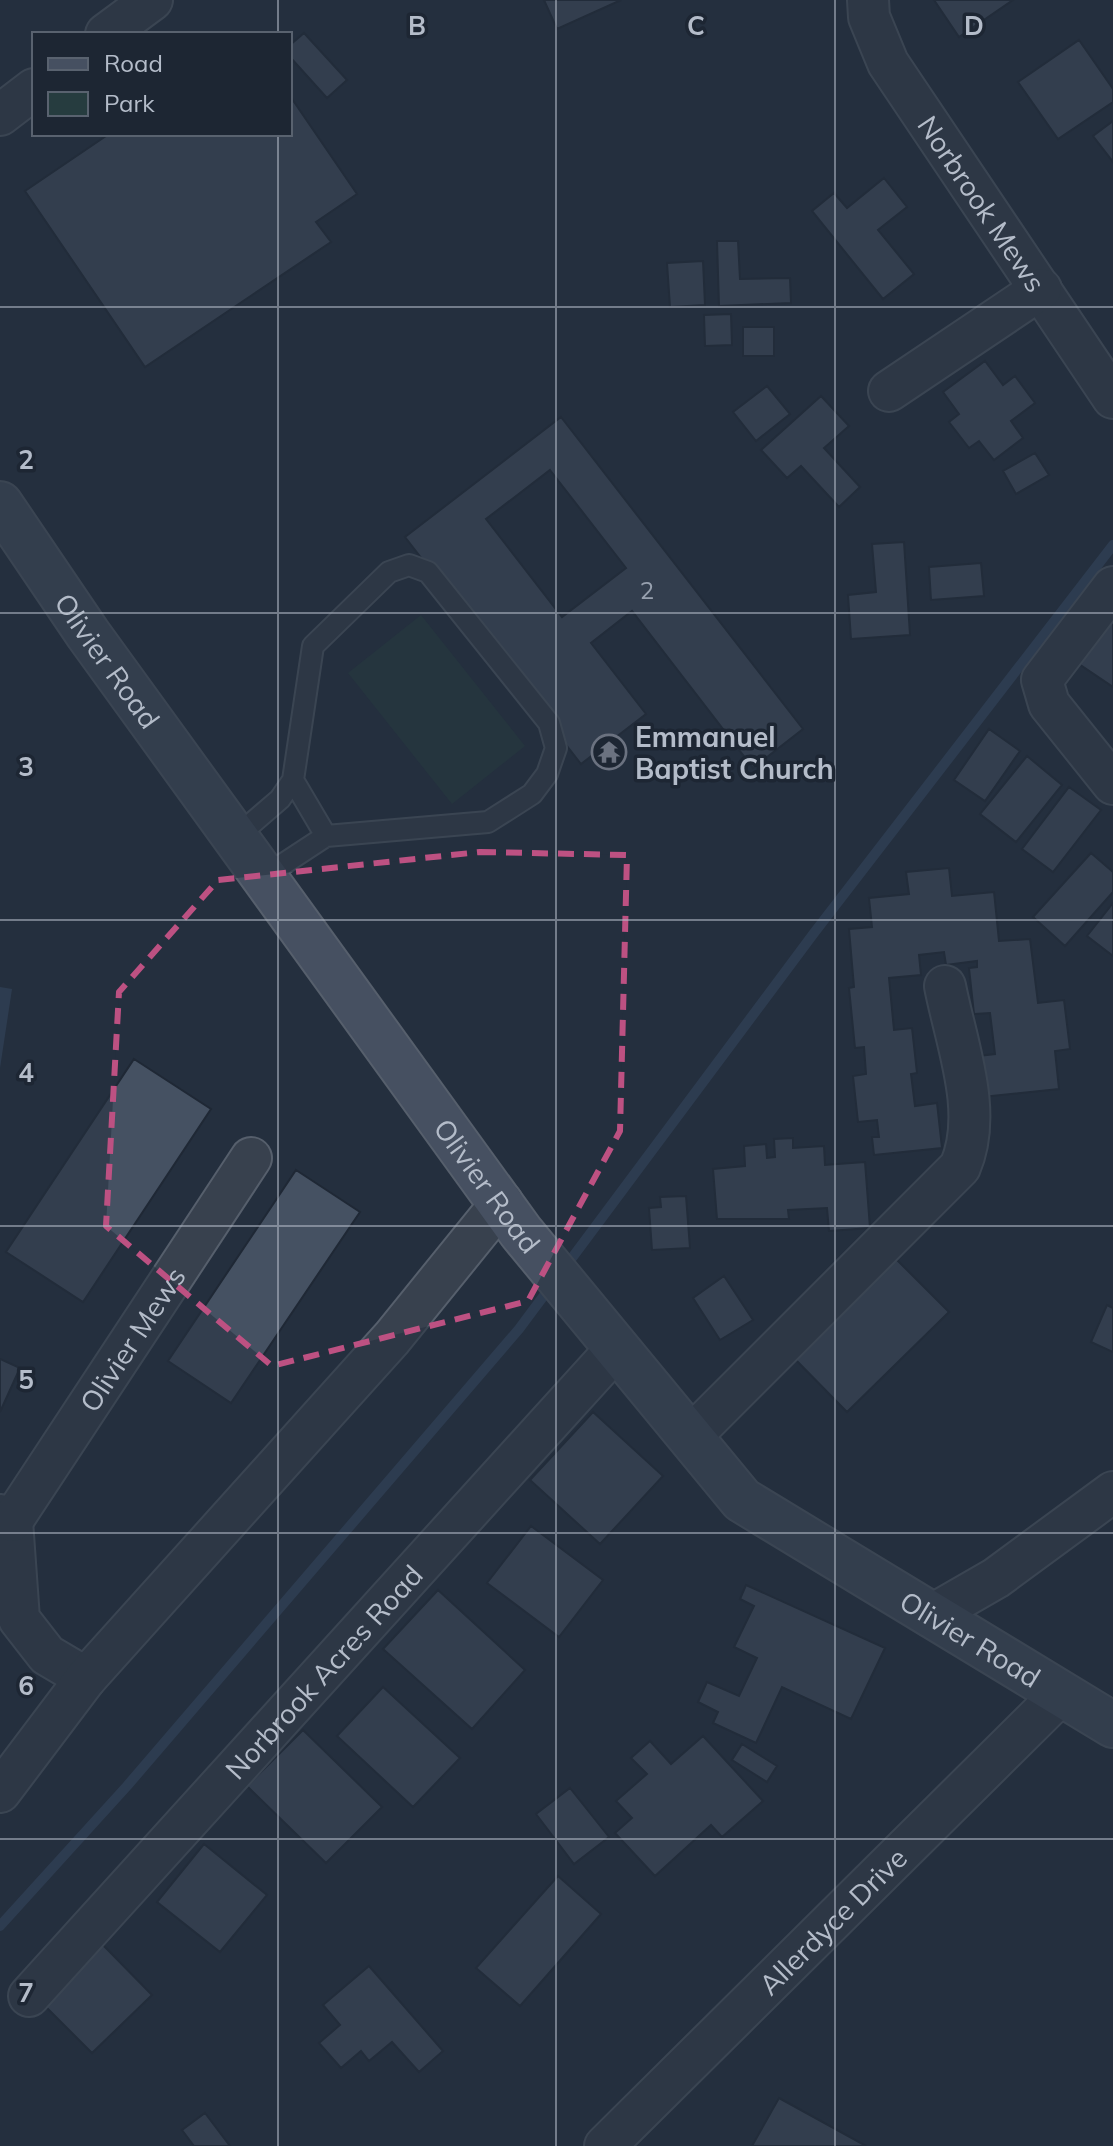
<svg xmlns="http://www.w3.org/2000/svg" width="1113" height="2146" viewBox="0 0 1113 2146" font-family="Mulish,sans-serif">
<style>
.green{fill:#263c3f}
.water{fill:#394c67}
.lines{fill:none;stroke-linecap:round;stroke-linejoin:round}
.stream{stroke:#394c67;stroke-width:10}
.building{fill:#455162;stroke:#1f2835;stroke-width:2;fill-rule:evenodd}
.service-casing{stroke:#565f6c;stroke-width:24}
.minor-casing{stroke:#565f6c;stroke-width:44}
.secondary-casing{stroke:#565f6c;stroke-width:48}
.service{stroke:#38414e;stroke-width:20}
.minor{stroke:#38414e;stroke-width:40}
.secondary{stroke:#465061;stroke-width:44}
.marked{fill:none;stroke:#bd5182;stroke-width:6;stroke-dasharray:16 10;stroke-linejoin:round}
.grid{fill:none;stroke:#b4bcc9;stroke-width:2;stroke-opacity:0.55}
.labels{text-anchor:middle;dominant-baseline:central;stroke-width:7;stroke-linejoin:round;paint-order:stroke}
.number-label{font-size:24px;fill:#98a1af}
.street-label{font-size:28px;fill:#b4bcc9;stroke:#1d2633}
.poi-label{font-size:28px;font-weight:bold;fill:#b4bcc9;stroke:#1d2633;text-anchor:start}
.grid-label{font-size:26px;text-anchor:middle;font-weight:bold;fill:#b4bcc9;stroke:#1d2633;stroke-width:7;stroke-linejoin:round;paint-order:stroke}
</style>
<rect width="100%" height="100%" fill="#242f3e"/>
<path class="green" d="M 421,615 L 525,746 L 452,804 L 348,673 Z"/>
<path class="water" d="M 0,987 L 12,989 L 0,1068 Z"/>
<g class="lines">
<path class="stream" d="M 563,1270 L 814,933 L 1113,545
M 0,1926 L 127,1786 L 519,1329 L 551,1286"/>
</g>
<path class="building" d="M 544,0 L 621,0 L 557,29 Z
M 934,0 L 1013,0 L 959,37 Z
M 304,33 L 347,80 L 327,98 L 290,57 L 290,45 Z
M 1079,40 L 1113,89 L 1113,102 L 1058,139 L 1018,82 Z
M 290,96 L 357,194 L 316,222 L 331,242 L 145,367 L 25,191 L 109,134 L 290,134 Z
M 1113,121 L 1113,162 L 1093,136 Z
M 884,178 L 907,207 L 878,230 L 914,274 L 883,299 L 812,211 L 834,193 L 847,208 Z
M 717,241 L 738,241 L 740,279 L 790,278 L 791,303 L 719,306 Z
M 703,261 L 705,305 L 670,307 L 667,263 Z
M 731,314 L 732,345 L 705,346 L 704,315 Z
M 743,327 L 774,327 L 774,356 L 743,356 Z
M 985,361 L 1003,385 L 1015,376 L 1035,403 L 1011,421 L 1023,438 L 994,460 L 979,441 L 969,448 L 949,422 L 959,414 L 943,392 Z
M 767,386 L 790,414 L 756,441 L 733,412 Z
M 821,396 L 849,426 L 824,448 L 860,487 L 839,507 L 801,466 L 787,478 L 761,450 Z
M 561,417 L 803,729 L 753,768 L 632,611 L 591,643 L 646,714 L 581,764 L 405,537 ZM 550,470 L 626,568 L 562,617 L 486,519 Z
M 1035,453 L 1049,475 L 1016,494 L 1003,471 Z
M 904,542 L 910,635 L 851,639 L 848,595 L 876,592 L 872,544 Z
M 981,563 L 984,596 L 931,600 L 929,567 Z
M 1113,617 L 1113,687 L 1079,664 Z
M 989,729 L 1020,751 L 985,801 L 954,780 Z
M 1027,756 L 1062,785 L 1016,842 L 980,814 Z
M 1069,787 L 1101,810 L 1053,872 L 1022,849 Z
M 1091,853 L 1113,872 L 1113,892 L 1065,946 L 1033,917 Z
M 949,868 L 952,896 L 994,892 L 999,941 L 1030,939 L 1038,1003 L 1064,1000 L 1070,1049 L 1055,1051 L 1059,1089 L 982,1097 L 978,1056 L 995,1054 L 990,1013 L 974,1014 L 969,968 L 977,967 L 977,961 L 946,965 L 944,952 L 919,955 L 921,975 L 889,978 L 894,1030 L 912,1028 L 917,1073 L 911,1074 L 915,1106 L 937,1103 L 942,1148 L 874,1155 L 872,1137 L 879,1137 L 877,1120 L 858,1122 L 853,1076 L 866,1074 L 864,1047 L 855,1048 L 849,988 L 854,987 L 849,929 L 872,927 L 869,898 L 909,894 L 906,872 Z
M 1113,903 L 1113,956 L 1087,936 Z
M 134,1059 L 211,1109 L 83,1302 L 6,1252 Z
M 793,1138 L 793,1148 L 824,1146 L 825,1165 L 865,1162 L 870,1228 L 829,1231 L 827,1208 L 788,1210 L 789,1219 L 717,1219 L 713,1169 L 745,1166 L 744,1146 L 766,1144 L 767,1158 L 775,1157 L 774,1139 Z
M 296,1170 L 360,1212 L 231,1403 L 168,1361 Z
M 686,1196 L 690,1248 L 652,1250 L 649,1208 L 661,1207 L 660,1197 Z
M 894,1257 L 949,1312 L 847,1412 L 793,1357 Z
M 724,1276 L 753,1320 L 720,1340 L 693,1298 Z
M 1107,1305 L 1113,1308 L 1113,1352 L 1091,1342 Z
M 0,1359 L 20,1368 L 0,1412 Z
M 593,1412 L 663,1476 L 600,1544 L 530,1480 Z
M 531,1526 L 603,1580 L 559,1637 L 487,1583 Z
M 746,1585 L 885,1648 L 851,1719 L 782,1687 L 756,1743 L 713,1723 L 718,1712 L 698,1702 L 707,1682 L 739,1696 L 757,1658 L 734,1647 L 754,1606 L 740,1599 Z
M 438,1590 L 525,1670 L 472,1729 L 383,1649 Z
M 383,1687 L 460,1758 L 413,1807 L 337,1736 Z
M 303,1730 L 382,1807 L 326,1863 L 247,1786 Z
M 703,1736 L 763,1801 L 722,1837 L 711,1825 L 655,1876 L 615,1833 L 632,1818 L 616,1801 L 647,1774 L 631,1758 L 650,1741 L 671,1764 Z
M 742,1744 L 777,1766 L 767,1782 L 732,1760 Z
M 570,1788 L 609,1837 L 574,1864 L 536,1814 Z
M 204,1844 L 267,1895 L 220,1952 L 157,1902 Z
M 558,1876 L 601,1914 L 520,2006 L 476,1968 Z
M 101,1943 L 152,1995 L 92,2053 L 41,2002 Z
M 369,1966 L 443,2051 L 419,2072 L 392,2042 L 369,2061 L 361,2051 L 341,2068 L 319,2043 L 340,2025 L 323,2005 Z
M 779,2098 L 866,2146 L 752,2146 Z
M 205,2113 L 230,2146 L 194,2146 L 182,2130 Z"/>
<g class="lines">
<g class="service-casing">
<path id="service" d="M 293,780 L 326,836
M 236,837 L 280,799 L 293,780 L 313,646 L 389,572 L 409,565 L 428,572 L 549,723 L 556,748 L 547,774 L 532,794 L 488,822 L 326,836 L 265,876"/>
</g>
<g class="minor-casing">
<g id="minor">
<path id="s1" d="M 868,0 L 869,17 L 888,63 L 1113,398"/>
<path d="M 106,34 L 152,0"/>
<path d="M 0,115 L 34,89"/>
<path d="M 889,391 L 1041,289"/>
<path d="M 1113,587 L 1042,680 L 1049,704 L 1113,784"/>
<path d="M 690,1437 L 960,1167 C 984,1112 956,1043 945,986"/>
<path d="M 0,1515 L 12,1521 L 19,1619 L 47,1655 L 86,1678"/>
<path id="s2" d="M 12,1521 L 251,1158"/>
<path d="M 930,1616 L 996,1578 L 1113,1492"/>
<path d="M 0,1792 L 86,1678 L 392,1338 L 502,1202"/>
<path id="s3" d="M 29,1996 L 616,1349"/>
<path id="s4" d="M 605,2146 L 1060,1695"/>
</g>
</g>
<g class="secondary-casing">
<g id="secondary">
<path id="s5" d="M 0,504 L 88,634 L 521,1232 L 742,1500 L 1113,1725"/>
</g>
</g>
<use href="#service" class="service"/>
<use href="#minor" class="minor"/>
<use href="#secondary" class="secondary"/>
</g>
<path d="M0 0H1113V2146H0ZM 480,852 L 627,855 L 620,1131 L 528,1301 L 272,1366 L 106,1226 L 119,992 L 218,880 Z" fill="#242f3e" fill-opacity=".55" fill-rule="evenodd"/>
<path class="marked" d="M 480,852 L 627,855 L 620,1131 L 528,1301 L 272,1366 L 106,1226 L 119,992 L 218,880 Z"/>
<path class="grid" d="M 278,0 L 278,34M 556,0 L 556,2146M 835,0 L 835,2146M 278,134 L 278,2146M 0,307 L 1113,307M 0,613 L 1113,613M 0,920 L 1113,920M 0,1226 L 1113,1226M 0,1533 L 1113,1533M 0,1839 L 1113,1839"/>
<defs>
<g id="temple-ring" transform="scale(1.8)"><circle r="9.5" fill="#1d2633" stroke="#6b7280" stroke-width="1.5"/><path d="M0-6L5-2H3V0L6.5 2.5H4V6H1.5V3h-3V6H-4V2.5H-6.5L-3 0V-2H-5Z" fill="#6b7280"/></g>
</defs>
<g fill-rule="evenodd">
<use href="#temple-ring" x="609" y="752"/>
</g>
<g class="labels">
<g class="number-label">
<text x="647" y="590">2</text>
</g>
<g class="street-label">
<text stroke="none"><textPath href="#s1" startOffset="236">Norbrook Mews</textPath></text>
<text stroke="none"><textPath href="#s5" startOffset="190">Olivier Road</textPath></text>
<text stroke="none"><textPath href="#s5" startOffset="838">Olivier Road</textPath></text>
<text stroke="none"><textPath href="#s2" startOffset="218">Olivier Mews</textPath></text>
<text stroke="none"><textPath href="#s5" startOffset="1510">Olivier Road</textPath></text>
<text stroke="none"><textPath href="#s3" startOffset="438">Norbrook Acres Road</textPath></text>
<text stroke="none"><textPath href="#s4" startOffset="320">Allerdyce Drive</textPath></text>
</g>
<g class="poi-label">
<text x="635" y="736">Emmanuel<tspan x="635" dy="32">Baptist Church</tspan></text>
</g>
</g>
<g class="grid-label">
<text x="417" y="35">B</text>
<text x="696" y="35">C</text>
<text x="974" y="35">D</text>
<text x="26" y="469">2</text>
<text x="26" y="776">3</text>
<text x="26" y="1082">4</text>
<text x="26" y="1389">5</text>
<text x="26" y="1695">6</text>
<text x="26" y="2002">7</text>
</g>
<rect x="32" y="32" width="260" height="104" fill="#1d2633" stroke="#59626f" stroke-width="2"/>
<rect x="48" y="58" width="40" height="12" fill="#465061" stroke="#59626f" stroke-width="2"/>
<text x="104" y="72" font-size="24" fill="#b4bcc9">Road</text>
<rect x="48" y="92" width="40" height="24" fill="#263c3f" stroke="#59626f" stroke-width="2"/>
<text x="104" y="112" font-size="24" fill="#b4bcc9">Park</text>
</svg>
